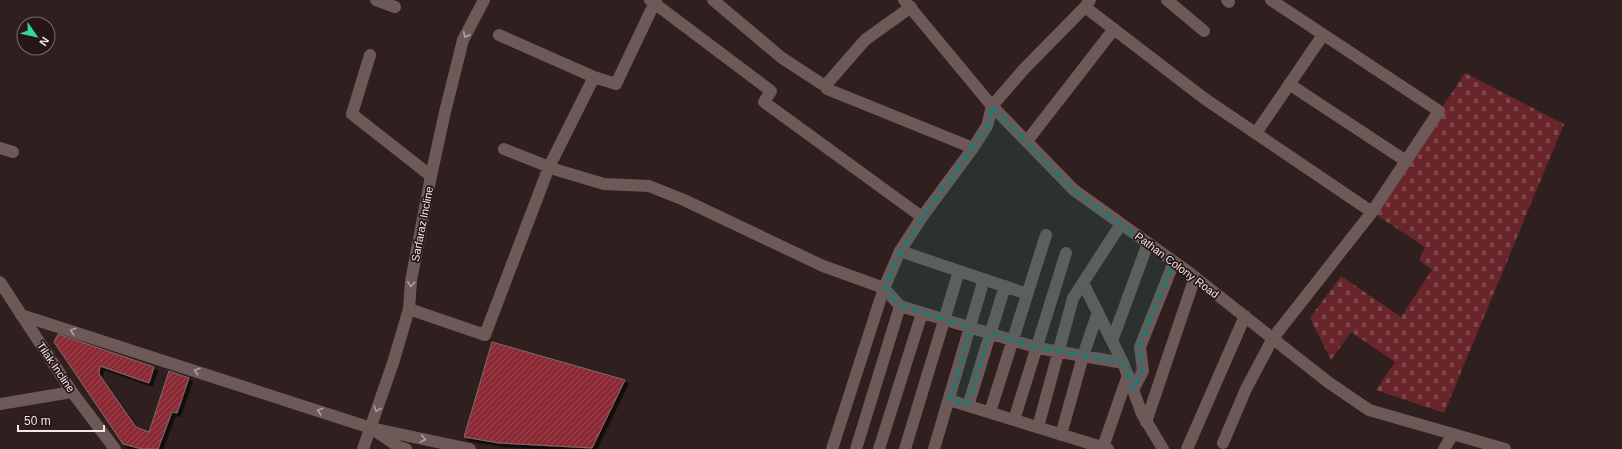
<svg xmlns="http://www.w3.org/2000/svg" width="1622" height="449" viewBox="0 0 1622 449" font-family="Helvetica,sans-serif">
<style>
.cemetery{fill:url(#cemetery-stones)}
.building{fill:url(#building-hatch);stroke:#816c6c;filter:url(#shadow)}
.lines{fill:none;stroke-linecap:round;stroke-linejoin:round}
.street{stroke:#6c5958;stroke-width:12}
.secondary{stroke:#6c5958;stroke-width:12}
.oneway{stroke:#b0a0a0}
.marked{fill:#1a7c74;fill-opacity:0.2;stroke:#1a7c74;stroke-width:3;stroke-dasharray:8 5;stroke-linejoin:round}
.labels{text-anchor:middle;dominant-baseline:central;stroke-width:3.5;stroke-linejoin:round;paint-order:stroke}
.street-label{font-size:11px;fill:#f3e7e7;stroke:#261616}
</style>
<defs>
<pattern id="cemetery-stones" width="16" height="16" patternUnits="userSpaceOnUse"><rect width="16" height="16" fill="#68262b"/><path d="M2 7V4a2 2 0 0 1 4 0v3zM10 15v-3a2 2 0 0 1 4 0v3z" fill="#7e464a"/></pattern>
<pattern id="building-hatch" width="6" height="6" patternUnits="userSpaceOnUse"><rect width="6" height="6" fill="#8b2b34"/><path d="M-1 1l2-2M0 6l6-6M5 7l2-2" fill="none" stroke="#9c4a51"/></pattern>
<filter id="shadow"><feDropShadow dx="3.5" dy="3.5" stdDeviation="0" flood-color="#0009"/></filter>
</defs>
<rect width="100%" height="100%" fill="#301f1f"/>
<path class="cemetery" d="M 1465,73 L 1564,124 L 1444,413 L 1376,390 L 1395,362 L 1351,332 L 1331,360 L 1310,318 L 1341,276 L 1401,317 L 1432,270 L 1419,260 L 1425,247 L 1372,212 Z"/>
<path class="building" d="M 58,334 L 154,367 L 149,383 L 100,366 L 99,374 L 136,427 L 149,432 L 169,371 L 189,378 L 177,413 L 172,412 L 158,449 L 142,449 L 123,444 L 54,342 Z
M 492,342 L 625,380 L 592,448 L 499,443 L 464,437 Z"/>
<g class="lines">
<path class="street" d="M 376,0 L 395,7
M 650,0 L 771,91 L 764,102 L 922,217
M 713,0 L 782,58 L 825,86 L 827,89 L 973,148
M 1167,0 L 1204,31
M 1227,0 L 1229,2
M 1085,7 L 1205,99 L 1372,212
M 370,55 L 352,114 L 431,176
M 594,77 L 616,84 L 656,0
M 1289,84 L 1406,161
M 825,86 L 865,40 L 911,7
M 992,106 L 1024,69 L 1085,7 L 1090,0
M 1256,133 L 1323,35
M 1027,141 L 1114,29
M 0,148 L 13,152
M 504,149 L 557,170 L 604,184 L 649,186 L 684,200 L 823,266 L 884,288 L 900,306 L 1038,348 L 1123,363
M 900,251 L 1027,294
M 1083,283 L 1123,363 L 1142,414 L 1163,449
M 409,309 L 485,335 L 549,167 L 594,77 L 499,35
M 1112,341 L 1148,243
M 1133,390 L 1143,371 L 1140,347 L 1174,262
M 949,400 L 1108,449
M 0,404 L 72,392
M 968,406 L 1005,286
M 990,412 L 1046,235
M 1014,420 L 1066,253
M 1146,422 L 1195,277
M 1038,427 L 1073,298 L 1121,224
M 1061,435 L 1083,356 L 1098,312
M 1223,443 L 1246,389 L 1273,338 L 1372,212 L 1439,111 L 1271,0
M 1103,447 L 1128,375
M 856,449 L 900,306
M 879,449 L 922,313
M 905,449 L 959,271
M 934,449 L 984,279
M 1444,449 L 1453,434"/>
<path class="secondary" d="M 904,0 L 992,106 L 1074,190 L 1187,271 L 1328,382 L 1369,410 L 1505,449
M 0,282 L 72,392 L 115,449
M 21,315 L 371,428 L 470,449
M 377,432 L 399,447 L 406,449
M 363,449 L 393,363 L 409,309 L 411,281 L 431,176 L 445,112 L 463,40 L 484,0
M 832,449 L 884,288 L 900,251 L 922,217 L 973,148 L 987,126 L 992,106
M 1187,449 L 1245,316"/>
</g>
<defs><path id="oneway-chevron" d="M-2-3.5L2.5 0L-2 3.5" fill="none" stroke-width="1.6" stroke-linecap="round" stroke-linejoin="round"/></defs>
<g class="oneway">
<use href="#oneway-chevron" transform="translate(466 35) rotate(116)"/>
<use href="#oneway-chevron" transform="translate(411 284) rotate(96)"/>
<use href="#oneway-chevron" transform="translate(73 331) rotate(-162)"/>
<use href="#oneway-chevron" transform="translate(197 371) rotate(-162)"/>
<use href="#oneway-chevron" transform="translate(377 409) rotate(109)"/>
<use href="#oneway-chevron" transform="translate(320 411) rotate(-162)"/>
<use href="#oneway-chevron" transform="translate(423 439) rotate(12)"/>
</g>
<path class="marked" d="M 992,106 L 1074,190 L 1174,262 L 1140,347 L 1143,371 L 1133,390 L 1123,363 L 1038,348 L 990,334 L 968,406 L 949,400 L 970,328 L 900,306 L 884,288 L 900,251 L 922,217 L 987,126 Z"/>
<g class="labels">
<g class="street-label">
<text transform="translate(422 224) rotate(-79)">Sarfaraz Incline</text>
<text transform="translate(1177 265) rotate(37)">Pathan Colony Road</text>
<text transform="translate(56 367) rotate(56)">Tilak Incline</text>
</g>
</g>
<g transform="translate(36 36) rotate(124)"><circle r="19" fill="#261616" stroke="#786a6a"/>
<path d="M0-3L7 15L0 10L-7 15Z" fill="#35d4a7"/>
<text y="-6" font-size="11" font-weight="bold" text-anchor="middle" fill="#f3e7e7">N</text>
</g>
<path d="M18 425v6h86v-6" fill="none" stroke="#f3e7e7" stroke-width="2"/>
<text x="24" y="425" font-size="12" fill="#f3e7e7" stroke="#261616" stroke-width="3" paint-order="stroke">50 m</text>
</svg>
